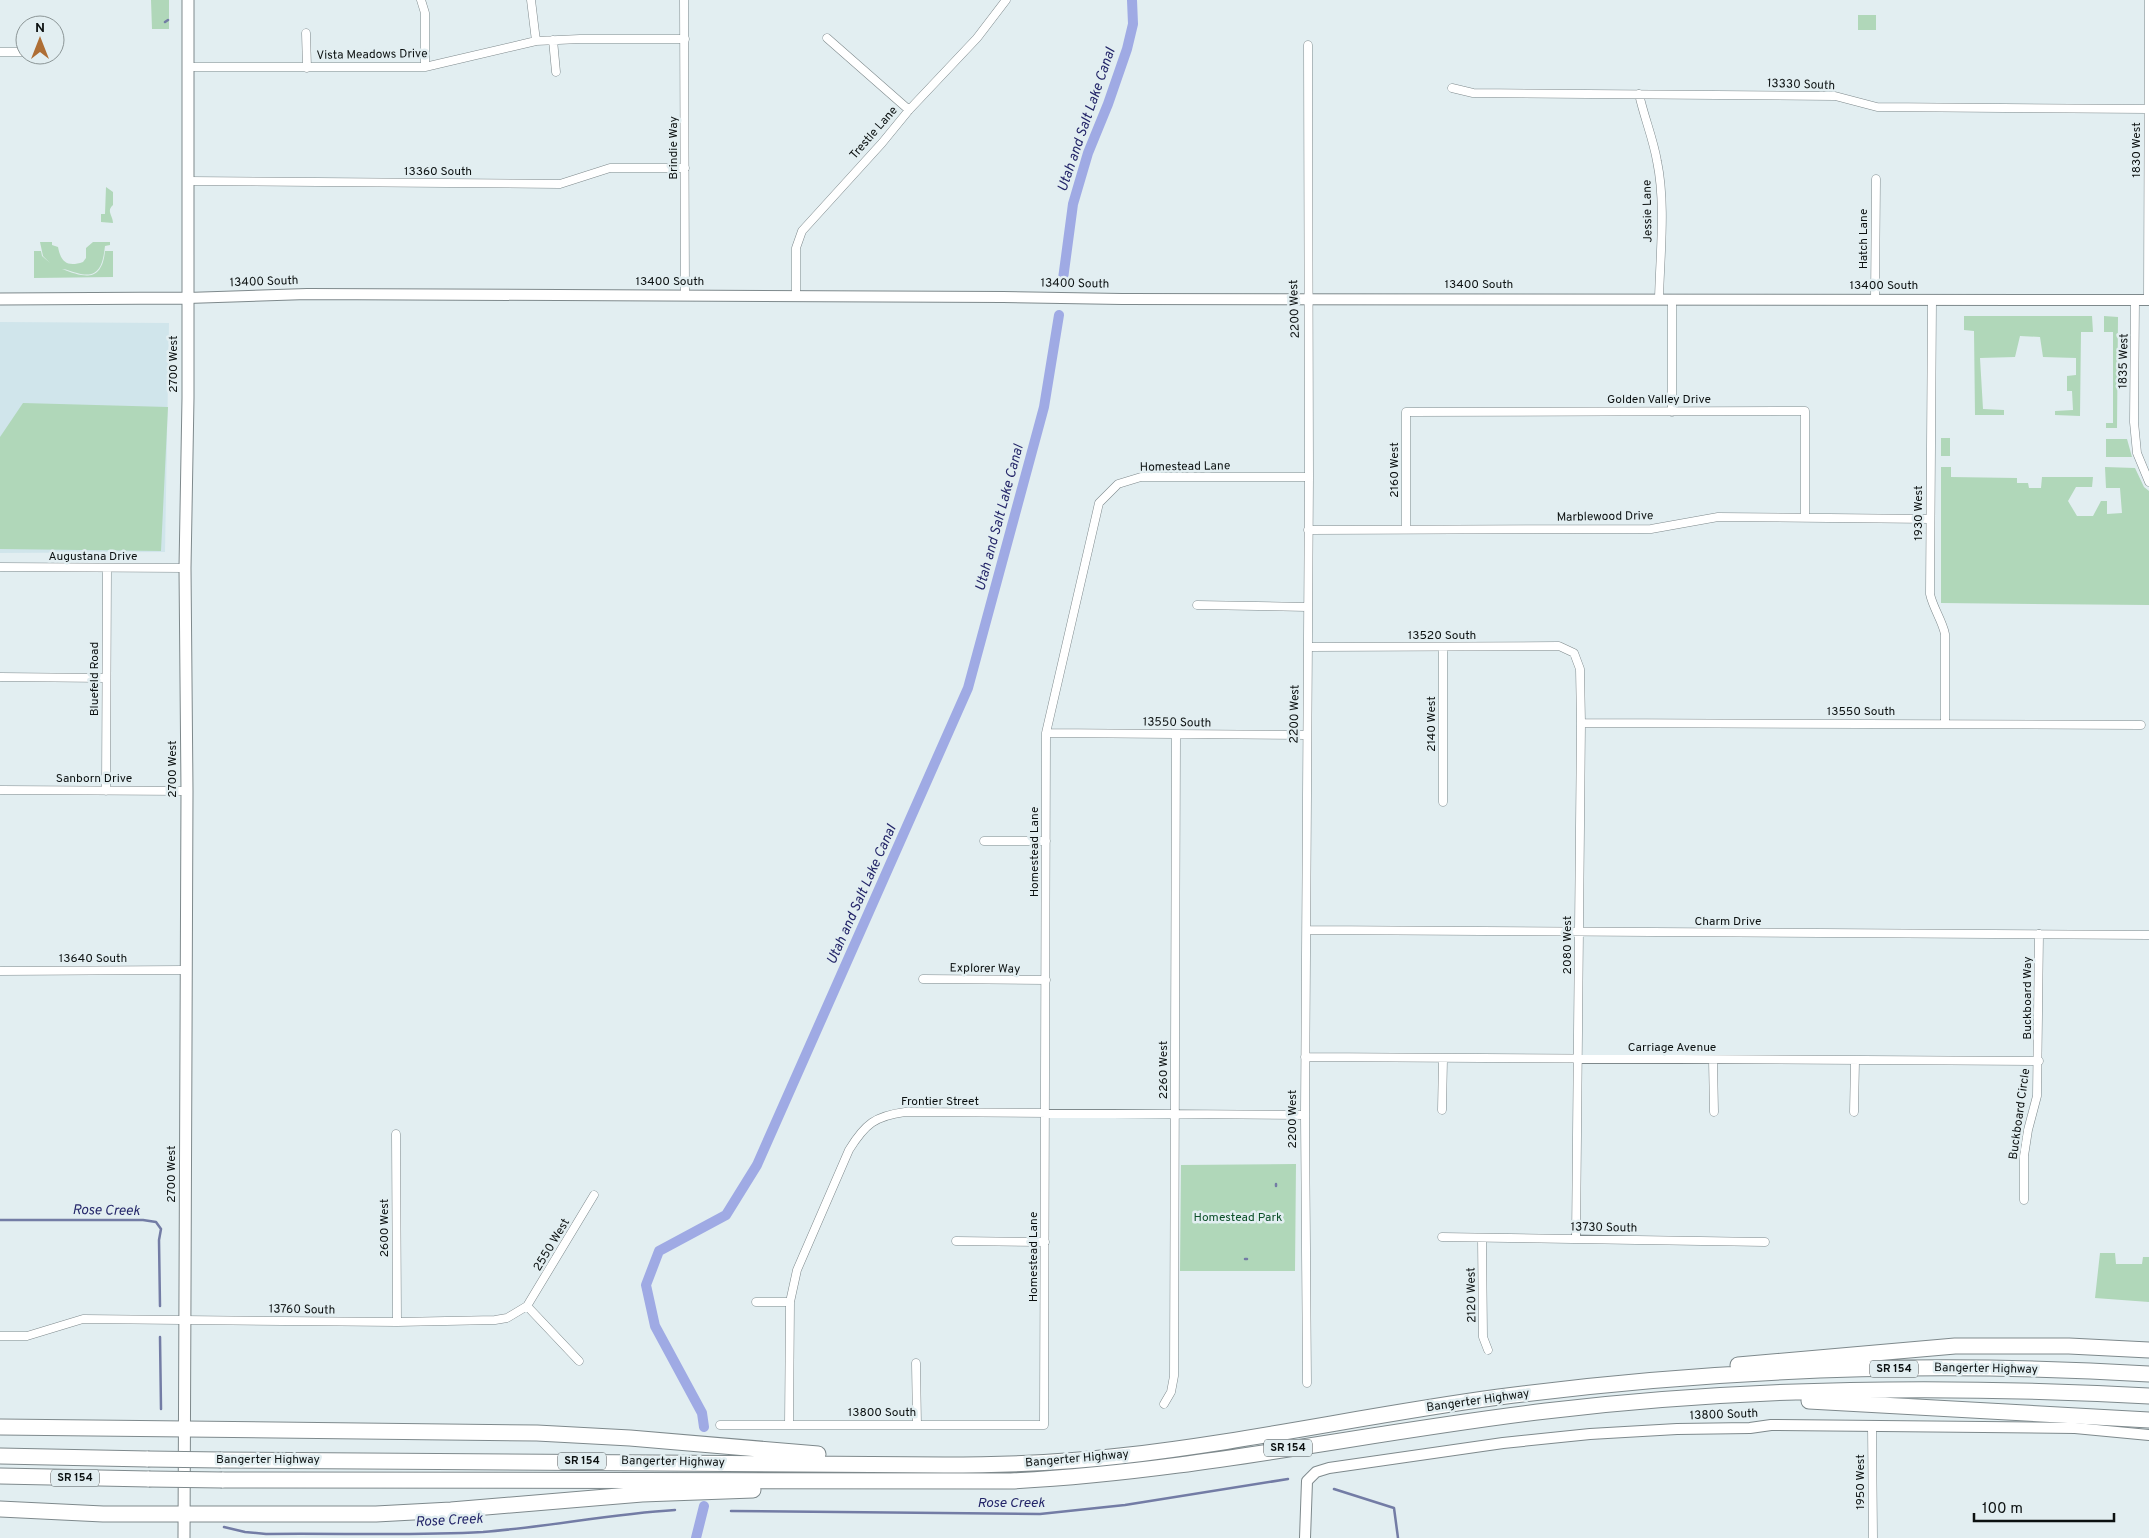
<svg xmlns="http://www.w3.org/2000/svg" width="2149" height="1538" viewBox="0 0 2149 1538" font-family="Overpass,sans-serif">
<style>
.built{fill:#d0e5eb}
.green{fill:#b0d7b9}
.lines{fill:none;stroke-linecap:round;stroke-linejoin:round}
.stream{stroke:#737ca5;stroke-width:2.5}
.canal{stroke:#9faae4;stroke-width:10}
.minor-casing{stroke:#7e898c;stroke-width:9}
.tertiary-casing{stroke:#7e898c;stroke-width:12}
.secondary-casing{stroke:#7e898c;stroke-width:13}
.motorway-casing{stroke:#7e898c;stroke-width:17}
.minor{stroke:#fff;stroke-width:8}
.tertiary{stroke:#fff;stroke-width:10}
.secondary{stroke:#fff;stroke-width:11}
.motorway{stroke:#fff;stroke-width:15}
.motorway-bridge-casing{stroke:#7e898c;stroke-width:17;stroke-linecap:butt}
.motorway-bridge{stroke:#fff;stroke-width:15}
.labels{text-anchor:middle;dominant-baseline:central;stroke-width:5;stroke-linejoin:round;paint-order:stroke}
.shield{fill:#e2eef1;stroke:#4c5354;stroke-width:1}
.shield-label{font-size:11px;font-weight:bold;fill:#0c1111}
.street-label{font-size:12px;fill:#0c1111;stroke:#e2eef1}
.park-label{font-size:12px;fill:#0c5029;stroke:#e2eef1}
.water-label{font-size:14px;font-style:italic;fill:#242669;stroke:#e2eef1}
</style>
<rect width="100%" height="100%" fill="#e2eef1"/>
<path class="built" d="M 0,322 L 169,323 L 165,552 L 0,553 Z"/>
<path class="green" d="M 151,0 L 169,0 L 169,29 L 152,29 Z
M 1858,15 L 1876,15 L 1876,30 L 1858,30 Z
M 106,187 L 113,192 L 113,205 C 106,211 113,216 113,223 L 101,222 L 101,214 L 105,214 Z
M 40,242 L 52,242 L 52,245 L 58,247 C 61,263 68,267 83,262 L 86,258 L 86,248 L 93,242 L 110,242 L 110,245 L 105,246 C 103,263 100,280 77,273 C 72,272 67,269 62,269 C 85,278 102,282 105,251 L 113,251 L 113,277 L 34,278 L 34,251 L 41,251 L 42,256 L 50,263 L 43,256 Z
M 1964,316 L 2092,316 L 2093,332 L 2081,332 L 2080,416 L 2055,415 L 2055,411 L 2073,410 L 2072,391 L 2067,391 L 2067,376 L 2076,375 L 2076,358 L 2043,357 L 2040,337 L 2020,336 L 2015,357 L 1980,358 L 1983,409 L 2004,410 L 2004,415 L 1975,415 L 1974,331 L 1964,330 Z
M 2104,316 L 2118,317 L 2117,428 L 2106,428 L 2106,423 L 2113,423 L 2113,332 L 2104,332 Z
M 23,403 L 168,407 L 161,551 L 0,549 L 0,437 Z
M 1941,438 L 1950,438 L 1950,456 L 1941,456 Z
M 2106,439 L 2127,439 L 2132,457 L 2106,457 Z
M 1941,467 L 1951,467 L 1951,477 L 2017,478 L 2017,483 L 2028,483 L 2029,488 L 2041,488 L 2042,477 L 2093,477 L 2092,487 L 2076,487 L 2068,501 L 2077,516 L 2093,516 L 2101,501 L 2107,501 L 2107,514 L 2122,513 L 2120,488 L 2106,488 L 2105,467 L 2135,468 L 2144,487 L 2149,491 L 2149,605 L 1941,603 Z
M 1296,1164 L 1295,1271 L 1180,1271 L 1181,1165 Z
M 2100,1253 L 2115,1253 L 2116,1264 L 2142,1264 L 2143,1257 L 2149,1257 L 2149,1302 L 2095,1298 Z"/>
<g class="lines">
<path class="stream" d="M 165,22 L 168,20
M 1276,1184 L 1276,1186
M 0,1220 L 143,1220 L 156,1222 L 161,1229 L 159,1240 L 160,1306
M 1245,1259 L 1247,1259
M 160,1337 L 161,1409
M 1334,1489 L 1394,1508 L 1398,1538
M 731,1511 L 1040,1514 L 1125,1505 L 1288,1479
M 224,1527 L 245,1532 L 266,1534 C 338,1533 411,1536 483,1532 C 547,1527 610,1514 675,1510"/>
<path class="canal" d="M 1063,279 L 1073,204 L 1088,153 L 1108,104 L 1127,49 L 1133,24 L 1132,0
M 704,1427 L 702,1413 L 655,1326 L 646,1285 L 659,1251 L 726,1215 L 757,1165 L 968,688 L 1044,407 L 1059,315
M 696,1538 L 704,1506"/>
<g class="minor-casing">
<path id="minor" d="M 421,0 L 425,13 L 425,67
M 531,0 L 536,41
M 684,0 L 685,295
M 306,33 L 307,68
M 827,38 L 909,110
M 553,40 L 556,72
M 0,52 L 25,52
M 188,67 L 425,67 L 536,41 L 580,39 L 685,39
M 1452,88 L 1473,93 L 1835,96 L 1877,107 L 2148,109
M 1639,94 C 1644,117 1653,138 1657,161 C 1666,204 1660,255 1659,299
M 188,181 L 560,184 L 610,168 L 685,168
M 796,296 L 796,248 L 802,231 L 882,143 L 909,110 L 977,38 L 1006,0
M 1875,300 L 1876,179
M 1932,300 L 1930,594 C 1933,608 1942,620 1945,634 L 1945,724
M 2135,300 L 2134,422 L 2137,453 L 2149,482
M 2148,300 L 2149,0
M 1672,412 L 1672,299
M 1406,529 L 1406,412 L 1805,411 L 1805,517
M 1308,530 L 1651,529 L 1718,517 L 1930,519
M 0,567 L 185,568
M 1197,605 L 1307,607
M 1308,647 L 1559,646 L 1574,653 L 1580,669 L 1581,723 L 1576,1239
M 1443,647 L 1443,802
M 0,677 L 106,678
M 1581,723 L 2141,725
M 1046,733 L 1307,735
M 0,790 L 187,791
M 106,791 L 107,568
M 984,841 L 1046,841
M 1307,930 L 2149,935
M 0,971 L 185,970
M 923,979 L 1046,980
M 1305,1057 L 2039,1061
M 1713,1060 L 1714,1112
M 1442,1110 L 1443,1059
M 1854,1112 L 1855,1061
M 396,1134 L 397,1322
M 2024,1200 L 2024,1156 L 2028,1130 L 2037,1096 L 2039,934
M 1442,1237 L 1765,1242
M 1482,1238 L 1483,1337 L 1488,1350
M 956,1241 L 1045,1242
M 756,1302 L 790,1302
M 527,1306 L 579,1361
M 0,1336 L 27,1336 L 83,1319 L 397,1322 L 495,1320 L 507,1318 L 527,1306 L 594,1195
M 916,1363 L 917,1425
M 1307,1383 L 1305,1115 L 1309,477 L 1308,45
M 1164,1404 L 1171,1392 L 1174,1376 L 1176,735
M 720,1425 L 1044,1425 L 1046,733 L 1099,503 L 1118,484 L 1141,477 L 1309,477
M 789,1425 L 790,1302 L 797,1270 L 849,1150 C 865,1124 875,1116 905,1112 L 1305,1115
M 1872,1426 L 1873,1538"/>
</g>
<g class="tertiary-casing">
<path id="tertiary" d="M 187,298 L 307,294 L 1003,297 L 1122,299 L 2149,300
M 1305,1538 L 1307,1481 L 1316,1472 L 1329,1468 L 1503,1443 L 1590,1434 L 1677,1429 L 1750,1428 L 1771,1425 L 2075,1428 L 2149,1435"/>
</g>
<g class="secondary-casing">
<path id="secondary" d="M 0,299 L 187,298
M 184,1538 L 187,791 L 185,568 L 188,398 L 188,0"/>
</g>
<g class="motorway-casing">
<path id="motorway" d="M 1738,1365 L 1955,1346 L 2069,1346 L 2149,1350
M 1809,1401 L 2149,1420
M 0,1427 L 537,1433 L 630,1438 L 818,1454
M 0,1456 L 148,1459
M 221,1460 L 944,1465 C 1002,1465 1061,1463 1120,1456 C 1247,1442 1372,1414 1499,1397 C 1714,1369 1933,1361 2149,1374
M 0,1476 L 149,1479
M 222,1480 L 1011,1481 C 1191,1472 1368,1432 1546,1411 C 1746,1387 1949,1385 2149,1396
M 0,1509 L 103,1514 L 376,1514 L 451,1510 L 642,1494 L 753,1490"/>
</g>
<use href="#minor" class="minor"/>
<use href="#tertiary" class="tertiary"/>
<use href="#secondary" class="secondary"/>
<use href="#motorway" class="motorway"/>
<g class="motorway-bridge-casing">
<path id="motorway-bridge" d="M 148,1459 L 221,1460
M 149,1479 L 222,1480"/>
</g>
<use href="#motorway-bridge" class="motorway-bridge"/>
</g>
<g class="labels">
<g class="shield">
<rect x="1870" y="1360.5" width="48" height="17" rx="4"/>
<rect x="1264" y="1439.5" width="48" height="17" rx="4"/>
<rect x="558" y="1452.5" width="48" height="17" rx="4"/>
<rect x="51" y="1469.5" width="48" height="17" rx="4"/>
</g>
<g class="shield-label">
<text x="1894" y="1369">SR 154</text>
<text x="1288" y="1448">SR 154</text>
<text x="582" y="1461">SR 154</text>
<text x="75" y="1478">SR 154</text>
</g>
<g class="street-label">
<text transform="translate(372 55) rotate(-1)">Vista Meadows Drive</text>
<text transform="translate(1801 85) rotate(2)">13330 South</text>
<text transform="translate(874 133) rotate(-49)">Trestle Lane</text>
<text transform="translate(674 148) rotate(-90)">Brindie Way</text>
<text transform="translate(2137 150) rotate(-90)">1830 West</text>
<text x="438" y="172">13360 South</text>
<text transform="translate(1648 211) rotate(-91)">Jessie Lane</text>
<text transform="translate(1864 239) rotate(-90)">Hatch Lane</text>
<text transform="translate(264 282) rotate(-2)">13400 South</text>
<text x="670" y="282">13400 South</text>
<text transform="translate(1075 284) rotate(1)">13400 South</text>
<text x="1479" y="285">13400 South</text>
<text x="1884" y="286">13400 South</text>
<text transform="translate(1295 309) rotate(-92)">2200 West</text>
<text transform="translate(2124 361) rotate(-89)">1835 West</text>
<text transform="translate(174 364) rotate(-90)">2700 West</text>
<text x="1659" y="400">Golden Valley Drive</text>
<text transform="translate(1185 467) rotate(-1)">Homestead Lane</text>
<text transform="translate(1395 470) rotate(-90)">2160 West</text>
<text transform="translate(1919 513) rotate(-90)">1930 West</text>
<text transform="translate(1605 517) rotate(-1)">Marblewood Drive</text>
<text x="93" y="557">Augustana Drive</text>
<text x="1442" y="636">13520 South</text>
<text transform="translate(95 679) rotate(-90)">Bluefeld Road</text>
<text x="1861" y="712">13550 South</text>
<text transform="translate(1295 714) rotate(-89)">2200 West</text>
<text transform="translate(1177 723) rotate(1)">13550 South</text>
<text transform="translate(1432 724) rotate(-90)">2140 West</text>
<text transform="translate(173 769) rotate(-90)">2700 West</text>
<text x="94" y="779">Sanborn Drive</text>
<text transform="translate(1035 852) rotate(-90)">Homestead Lane</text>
<text x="1728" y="922">Charm Drive</text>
<text transform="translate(1568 945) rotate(-90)">2080 West</text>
<text x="93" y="959">13640 South</text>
<text transform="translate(985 969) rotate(1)">Explorer Way</text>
<text transform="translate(2028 998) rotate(-90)">Buckboard Way</text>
<text x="1672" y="1048">Carriage Avenue</text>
<text transform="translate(1164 1070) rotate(-90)">2260 West</text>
<text x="940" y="1102">Frontier Street</text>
<text transform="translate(2020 1114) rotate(-82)">Buckboard Circle</text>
<text transform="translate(1293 1119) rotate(-90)">2200 West</text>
<text transform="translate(172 1174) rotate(-90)">2700 West</text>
<text transform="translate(385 1228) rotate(-90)">2600 West</text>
<text transform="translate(1604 1228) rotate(1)">13730 South</text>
<text transform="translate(552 1245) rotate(-59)">2550 West</text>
<text transform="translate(1034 1257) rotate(-90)">Homestead Lane</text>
<text transform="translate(1472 1295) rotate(-91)">2120 West</text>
<text transform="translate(302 1310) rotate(1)">13760 South</text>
<text transform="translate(1986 1369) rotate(1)">Bangerter Highway</text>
<text transform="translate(1478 1401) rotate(-8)">Bangerter Highway</text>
<text x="882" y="1413">13800 South</text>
<text transform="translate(1724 1415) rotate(-2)">13800 South</text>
<text transform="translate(1077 1459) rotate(-5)">Bangerter Highway</text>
<text x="268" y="1460">Bangerter Highway</text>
<text transform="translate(673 1462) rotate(1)">Bangerter Highway</text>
<text transform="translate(1861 1482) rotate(-90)">1950 West</text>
</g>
<g class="park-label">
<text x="1238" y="1218">Homestead Park</text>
</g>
<g class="water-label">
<text transform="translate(1087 120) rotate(-71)">Utah and Salt Lake Canal</text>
<text transform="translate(1000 518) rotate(-75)">Utah and Salt Lake Canal</text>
<text transform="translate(862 895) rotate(-66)">Utah and Salt Lake Canal</text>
<text transform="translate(106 1211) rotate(1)">Rose Creek</text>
<text x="1011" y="1503">Rose Creek</text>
<text transform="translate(449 1521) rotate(-3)">Rose Creek</text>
</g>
</g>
<g transform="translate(40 40)"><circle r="24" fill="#e2eef1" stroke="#8c9697"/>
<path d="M0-4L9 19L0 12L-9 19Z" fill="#ae6e35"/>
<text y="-8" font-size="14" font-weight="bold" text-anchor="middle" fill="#0c1111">N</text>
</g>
<path d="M1974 1513v8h140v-8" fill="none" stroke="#0c1111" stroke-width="2.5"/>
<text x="1982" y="1513" font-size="15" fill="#0c1111" stroke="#e2eef1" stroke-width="4" paint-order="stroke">100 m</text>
</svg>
